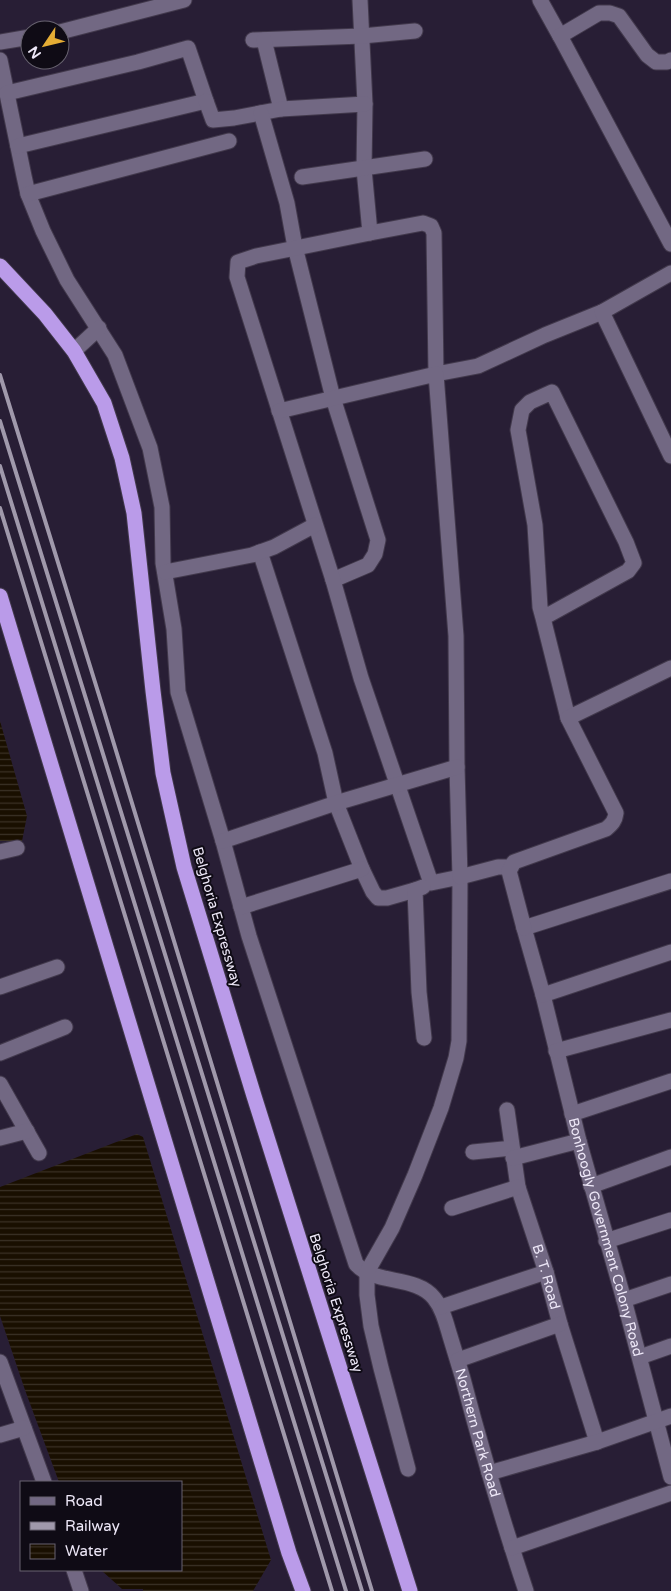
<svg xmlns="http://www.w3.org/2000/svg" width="671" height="1591" viewBox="0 0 671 1591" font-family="'Varela Round',sans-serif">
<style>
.water{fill:url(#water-rules)}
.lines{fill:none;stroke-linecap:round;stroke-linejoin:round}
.minor-casing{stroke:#42394c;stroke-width:17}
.highway-casing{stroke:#42394c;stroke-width:17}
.minor{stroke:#726883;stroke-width:15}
.highway{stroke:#ba9be9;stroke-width:15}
.rail{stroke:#a099ab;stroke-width:4}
.labels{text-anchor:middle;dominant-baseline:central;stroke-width:4;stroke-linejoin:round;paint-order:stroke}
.street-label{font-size:14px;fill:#eee8f8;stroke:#0f0b15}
</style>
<defs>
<pattern id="water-rules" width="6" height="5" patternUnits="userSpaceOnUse" patternTransform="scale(1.25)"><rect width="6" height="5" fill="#190f00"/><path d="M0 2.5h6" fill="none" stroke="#3b3226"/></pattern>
</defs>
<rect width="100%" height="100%" fill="#281e35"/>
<path class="water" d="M 0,721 L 27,816 L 22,841 L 0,841 Z
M 137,1134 L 143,1137 L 271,1560 L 253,1591 L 143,1591 L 143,1589 L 122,1589 L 101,1570 L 181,1570 L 181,1482 L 59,1482 L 25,1390 L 0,1316 L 0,1187 Z"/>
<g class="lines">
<g class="minor-casing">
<g id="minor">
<path d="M 360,0 L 365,104 L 364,169 L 370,233 L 423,223 L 431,226 L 434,233 L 436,374 L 478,366 L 545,335 L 602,312"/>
<path d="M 540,0 L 560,36"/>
<path d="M 60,32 L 184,0"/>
<path d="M 253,40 L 362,36 L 415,31"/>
<path d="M 264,40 L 281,109"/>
<path d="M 0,42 L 30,37"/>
<path id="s1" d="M 0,60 L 24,176 L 28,194 L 43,231 L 67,280 L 115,355 L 150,448 L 162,507 L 163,563 L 174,629 L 178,692 L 223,841 L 249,936 L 356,1264 C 374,1285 416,1275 434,1298 C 443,1309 446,1323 450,1336 C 459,1364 467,1392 474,1420 C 490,1478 507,1534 526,1591"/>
<path d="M 671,60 L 667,62 L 656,62 L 647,55 L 619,16 L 610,13 L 599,13 L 560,36 L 671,244"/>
<path d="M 7,93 L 138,62 L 188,48 L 206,101 L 18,146"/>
<path d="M 206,101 L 213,120 L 234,118 L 281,109 L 365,104"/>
<path d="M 261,113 L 287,203 L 295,247 L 333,398 L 378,540 L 375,554 L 368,565 L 333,580"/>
<path d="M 302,177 L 425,159"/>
<path d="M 28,194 L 229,141"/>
<path d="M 370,233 L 256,256 L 238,262 L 237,277 L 333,580 L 361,678 L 431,883 L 460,877 L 459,1041 L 456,1058 L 441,1108 L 415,1175 L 392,1228 L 367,1272 L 367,1295 L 371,1326 L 381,1368 L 408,1469"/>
<path d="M 671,273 L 602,312 L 671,456"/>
<path d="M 74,351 L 99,328"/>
<path d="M 279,411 L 436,374 L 456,636 L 457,767 L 460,877 L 498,867 L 510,867"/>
<path d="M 260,552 L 325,753 L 336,803 L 362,869 L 373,892 L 378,898 L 387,898 L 415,890"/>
<path d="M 165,572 L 252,555 L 274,547 L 315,525"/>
<path d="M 543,618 L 628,571 L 634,563 L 626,542 L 552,392 L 530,402 L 522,410 L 518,430 L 535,525 L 540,607 L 543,618 L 568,718"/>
<path d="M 223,841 L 336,803 L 457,767"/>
<path d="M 0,852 L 17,848"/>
<path id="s2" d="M 671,881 L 524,928 L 543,995 L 579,1141 L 624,1300 L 671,1477"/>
<path d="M 423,887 L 415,890 L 419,992 L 424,1038"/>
<path d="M 241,907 L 362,869"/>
<path d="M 524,928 L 509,871 L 514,862 L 606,829 C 612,824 615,821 616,813 L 568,718 L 671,668"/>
<path d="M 0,987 L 57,967"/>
<path d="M 543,995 L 671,952"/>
<path d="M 556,1051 L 671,1020"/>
<path d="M 0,1053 L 65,1027"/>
<path d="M 0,1084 L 39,1153"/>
<path id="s3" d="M 507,1110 L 518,1187 L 546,1272 L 560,1324 L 597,1442"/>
<path d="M 572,1114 L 671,1081"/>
<path d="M 0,1138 L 27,1131"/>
<path d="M 473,1152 L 512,1148"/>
<path d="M 513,1158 L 579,1141"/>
<path d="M 591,1186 L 671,1157"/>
<path d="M 452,1208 L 518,1187"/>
<path d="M 606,1241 L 671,1220"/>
<path d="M 624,1300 L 671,1284"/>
<path d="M 441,1307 L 546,1272"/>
<path d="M 640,1357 L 671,1346"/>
<path d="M 458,1360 L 560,1324"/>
<path d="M 0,1362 L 44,1482"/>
<path d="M 0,1435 L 24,1428"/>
<path d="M 489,1473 L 597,1442 L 671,1416"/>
<path d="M 512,1548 L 671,1493"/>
<path d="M 74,1570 L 81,1591"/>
</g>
</g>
<g class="highway-casing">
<path id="highway" d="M 0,266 L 45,314 L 74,351 L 104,403 L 122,458 L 134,513 L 153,691 L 163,773 L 184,867 L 254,1096 L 410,1591
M 0,596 L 289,1553 L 303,1591"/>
</g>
<use href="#minor" class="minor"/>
<use href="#highway" class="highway"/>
<path class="rail" d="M 0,375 L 103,708 L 372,1591
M 0,421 L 362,1591
M 0,466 L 346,1591
M 0,508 L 332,1591"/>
</g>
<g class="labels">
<g class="street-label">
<text transform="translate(217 917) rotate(74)">Belghoria Expressway</text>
<text stroke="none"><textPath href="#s2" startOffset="474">Bonhoogly Government Colony Road</textPath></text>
<text stroke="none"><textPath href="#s3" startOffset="172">B. T. Road</textPath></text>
<text transform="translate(336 1303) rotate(72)">Belghoria Expressway</text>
<text stroke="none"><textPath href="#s1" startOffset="1494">Northern Park Road</textPath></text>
</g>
</g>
<rect x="20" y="1481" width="162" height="90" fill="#0f0b15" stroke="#686370"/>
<rect x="30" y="1497" width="25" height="8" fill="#726883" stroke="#686370"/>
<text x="65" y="1506" font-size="15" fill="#eee8f8">Road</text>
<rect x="30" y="1522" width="25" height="8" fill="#a099ab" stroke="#686370"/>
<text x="65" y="1531" font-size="15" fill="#eee8f8">Railway</text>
<rect x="30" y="1544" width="25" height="15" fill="url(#water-rules)" stroke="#686370"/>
<text x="65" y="1556" font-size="15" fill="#eee8f8">Water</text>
<g transform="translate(45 45) rotate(235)"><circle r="24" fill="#0f0b15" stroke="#686370"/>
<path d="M0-4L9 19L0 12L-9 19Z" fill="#e5ad35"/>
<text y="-8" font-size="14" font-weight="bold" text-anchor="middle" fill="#eee8f8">N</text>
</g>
</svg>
